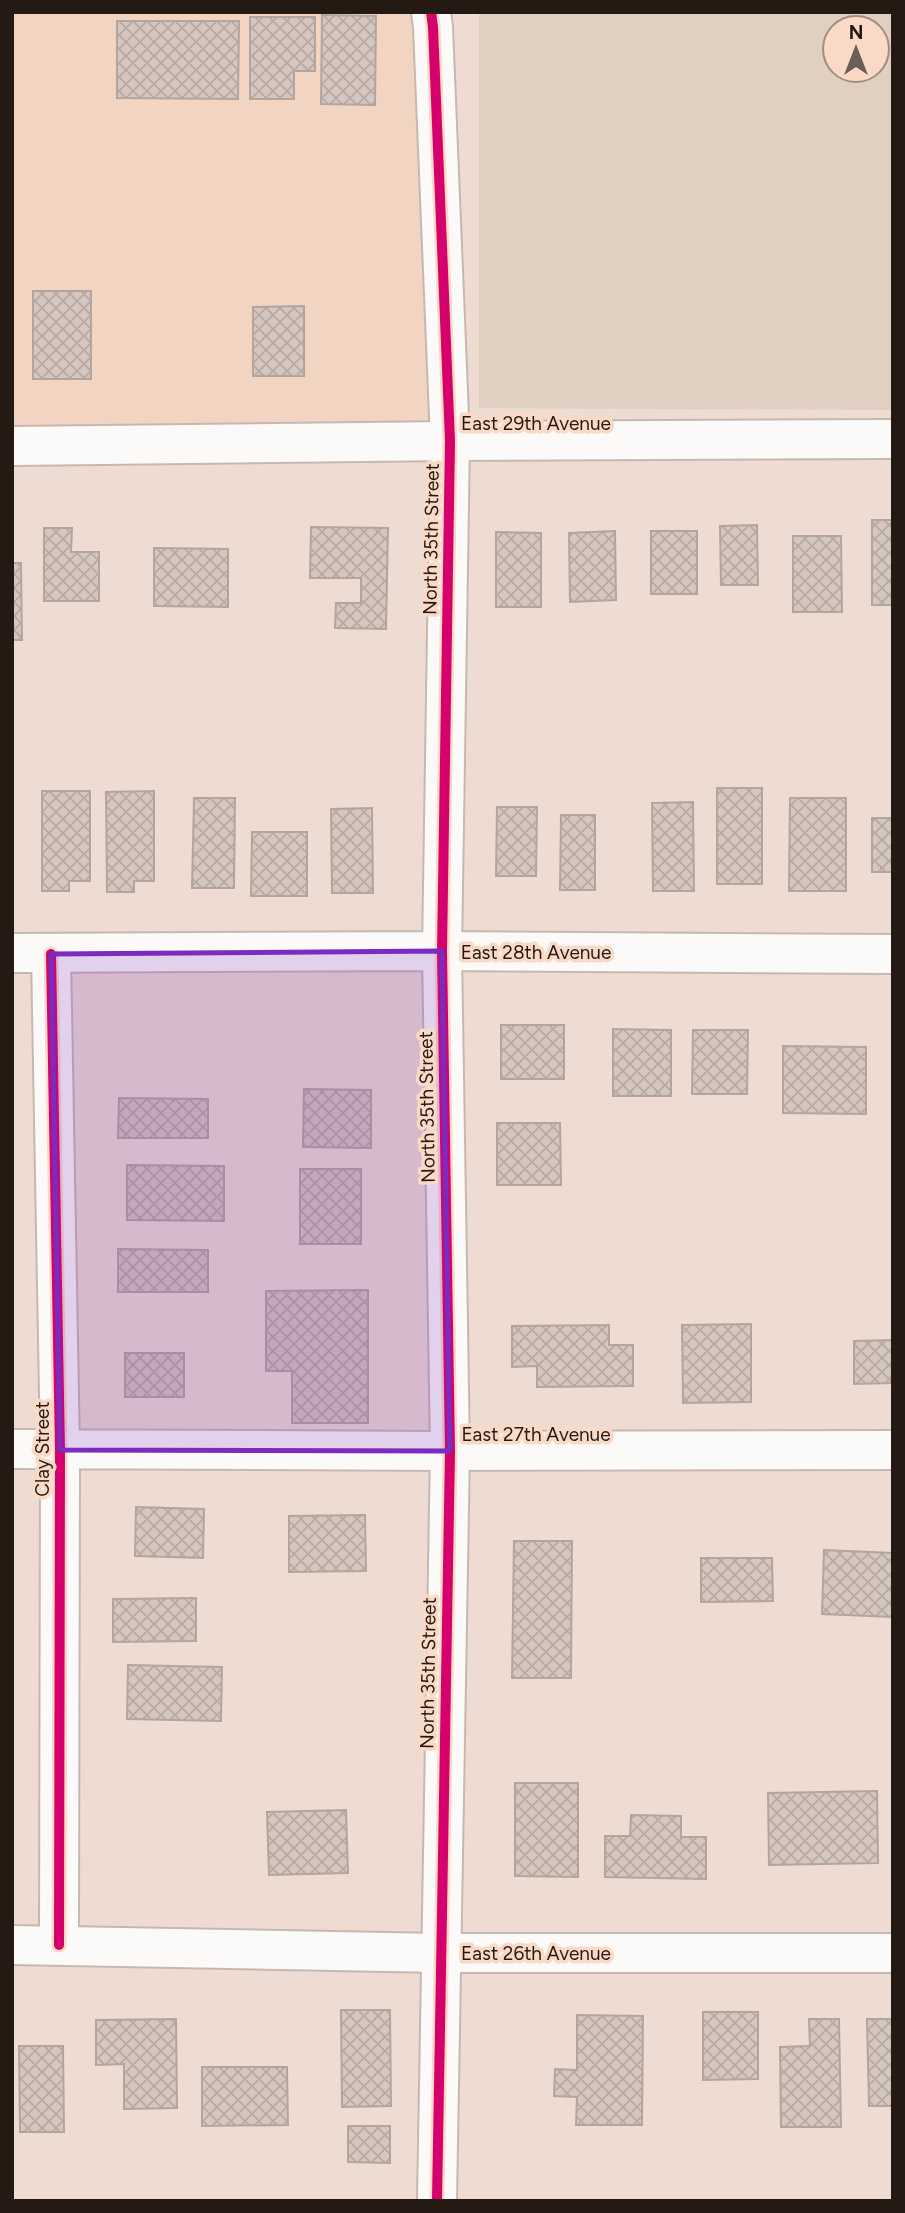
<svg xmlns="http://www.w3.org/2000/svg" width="905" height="2213" viewBox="0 0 905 2213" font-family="Figtree,sans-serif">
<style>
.built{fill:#f2d4c3}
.industrial{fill:#dfd0c2;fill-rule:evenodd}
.building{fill:url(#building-cross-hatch);stroke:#b3a59d;stroke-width:2}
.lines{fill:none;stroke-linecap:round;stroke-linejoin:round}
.street-casing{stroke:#c6b8b0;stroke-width:42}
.secondary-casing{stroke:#c6b8b0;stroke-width:42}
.street{stroke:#fcfaf8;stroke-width:38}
.secondary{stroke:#fcfaf8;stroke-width:38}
.cycleway-casing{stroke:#fad9c6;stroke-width:15}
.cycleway{stroke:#d6006c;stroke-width:10}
.marked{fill:#7b2cbf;fill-opacity:0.2;stroke:#7b2cbf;stroke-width:5;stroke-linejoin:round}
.labels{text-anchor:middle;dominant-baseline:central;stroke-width:7;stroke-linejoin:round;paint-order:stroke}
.street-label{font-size:19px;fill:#251a13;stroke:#fad9c6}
</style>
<defs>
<pattern id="building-cross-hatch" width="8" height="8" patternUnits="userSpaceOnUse" patternTransform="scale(1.75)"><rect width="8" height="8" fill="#d5c6bf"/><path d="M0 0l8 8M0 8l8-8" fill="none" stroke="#b7aaa3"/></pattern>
</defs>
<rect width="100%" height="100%" fill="#eedcd2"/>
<path class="built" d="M 12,12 L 427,12 L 433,422 L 12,427 Z"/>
<path class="industrial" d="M 479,12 L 893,12 L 893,410 L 479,408 ZM 835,28 L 877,28 L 877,70 L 835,70 Z"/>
<path class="building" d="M 322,15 L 376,16 L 375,105 L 321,104 Z
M 250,17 L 315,17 L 315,71 L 294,71 L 294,99 L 250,99 Z
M 117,21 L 239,21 L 238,99 L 117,98 Z
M 33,291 L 91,291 L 91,379 L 33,379 Z
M 304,306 L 304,376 L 253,376 L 253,307 Z
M 872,520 L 893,520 L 893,605 L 872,605 Z
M 757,525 L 758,585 L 721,585 L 720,526 Z
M 311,527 L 388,528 L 386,629 L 335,628 L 336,603 L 361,603 L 361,578 L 310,578 Z
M 44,528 L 72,528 L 71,552 L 99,552 L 99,601 L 44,601 Z
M 615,531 L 616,600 L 570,602 L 569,533 Z
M 651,531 L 697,531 L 697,594 L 651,594 Z
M 496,532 L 541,533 L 541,607 L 496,607 Z
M 793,536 L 841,536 L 842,612 L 793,612 Z
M 154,548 L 228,549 L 228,607 L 154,606 Z
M 12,563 L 21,563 L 22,640 L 12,640 Z
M 717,788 L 762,788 L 762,884 L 717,884 Z
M 42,791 L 90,791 L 90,881 L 69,881 L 69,891 L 42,891 Z
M 154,791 L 154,881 L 134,881 L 134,892 L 107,892 L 106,792 Z
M 194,798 L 235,798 L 234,888 L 192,888 Z
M 790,798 L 846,798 L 846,891 L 789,891 Z
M 693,802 L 694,891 L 653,891 L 652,803 Z
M 497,807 L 537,807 L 536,876 L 496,876 Z
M 372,808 L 373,893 L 332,893 L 331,809 Z
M 561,815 L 595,815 L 595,890 L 560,890 Z
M 872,818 L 893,818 L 893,872 L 872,872 Z
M 252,832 L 307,832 L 307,896 L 251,896 Z
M 501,1025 L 564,1025 L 564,1079 L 501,1079 Z
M 613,1029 L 671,1030 L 671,1096 L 613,1096 Z
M 693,1030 L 748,1030 L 747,1094 L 692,1094 Z
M 783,1046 L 866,1047 L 866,1114 L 783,1113 Z
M 304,1089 L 371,1090 L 371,1148 L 303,1147 Z
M 119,1098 L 208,1099 L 208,1138 L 118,1138 Z
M 497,1123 L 560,1123 L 561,1185 L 497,1185 Z
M 127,1165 L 224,1166 L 224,1221 L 127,1220 Z
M 300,1169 L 361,1169 L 361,1244 L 300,1244 Z
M 118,1249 L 208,1250 L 208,1292 L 118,1292 Z
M 368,1290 L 368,1423 L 292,1423 L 292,1371 L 266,1371 L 266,1291 Z
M 751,1324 L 751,1402 L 683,1403 L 682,1325 Z
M 609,1325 L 609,1345 L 633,1345 L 633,1386 L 537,1387 L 537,1366 L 512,1367 L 512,1326 Z
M 893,1340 L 893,1383 L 854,1384 L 854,1341 Z
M 125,1353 L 184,1353 L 184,1397 L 125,1397 Z
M 136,1507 L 204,1509 L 203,1558 L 135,1556 Z
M 365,1515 L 366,1571 L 289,1572 L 289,1516 Z
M 514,1541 L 572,1541 L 571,1678 L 512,1678 Z
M 824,1550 L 893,1553 L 893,1617 L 822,1614 Z
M 701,1558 L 772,1558 L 773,1601 L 701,1602 Z
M 196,1598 L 196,1641 L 113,1642 L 113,1599 Z
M 128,1665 L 222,1667 L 221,1721 L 127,1719 Z
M 515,1783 L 578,1783 L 578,1877 L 515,1876 Z
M 877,1791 L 878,1863 L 769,1865 L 768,1793 Z
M 346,1810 L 348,1873 L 269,1875 L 267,1812 Z
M 631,1815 L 681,1816 L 681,1837 L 706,1837 L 706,1879 L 605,1877 L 605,1836 L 630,1836 Z
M 341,2010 L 390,2010 L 391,2106 L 342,2107 Z
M 703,2012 L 758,2012 L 758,2079 L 703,2080 Z
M 577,2015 L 643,2016 L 642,2125 L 576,2125 L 577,2097 L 554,2096 L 555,2069 L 577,2070 Z
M 176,2019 L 177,2108 L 124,2109 L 124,2064 L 96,2065 L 96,2020 Z
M 809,2019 L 839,2019 L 841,2127 L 781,2127 L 780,2047 L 810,2046 Z
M 867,2019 L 893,2019 L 893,2106 L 869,2106 Z
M 19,2046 L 63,2046 L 64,2132 L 20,2132 Z
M 202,2067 L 287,2067 L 288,2125 L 202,2126 Z
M 348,2126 L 390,2126 L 390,2163 L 348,2162 Z"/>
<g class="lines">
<g class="street-casing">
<path id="street" d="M 431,12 L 433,27 L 450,441 L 442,951 L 450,1451 L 437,2201
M 12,446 L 450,441 L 893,439
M 12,953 L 442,951 L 893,954
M 51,954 L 60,1450 L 59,1945
M 12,1449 L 450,1451 L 893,1450"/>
</g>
<g class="secondary-casing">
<path id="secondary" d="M 12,1945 L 440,1953 L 893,1953"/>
</g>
<use href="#street" class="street"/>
<use href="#secondary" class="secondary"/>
<g class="cycleway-casing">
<path id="cycleway" d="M 431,12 L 433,27 L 450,441 L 442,951 L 450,1451 L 437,2201
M 51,954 L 60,1450 L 59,1945"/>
</g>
<use href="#cycleway" class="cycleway"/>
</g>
<path class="marked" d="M 442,951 L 450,1451 L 60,1450 L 51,954 Z"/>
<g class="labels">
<g class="street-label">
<text x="536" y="423">East 29th Avenue</text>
<text transform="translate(431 539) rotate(-89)">North 35th Street</text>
<text x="536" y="952">East 28th Avenue</text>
<text transform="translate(427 1107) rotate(-91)">North 35th Street</text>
<text x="536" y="1434">East 27th Avenue</text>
<text transform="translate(42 1449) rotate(-90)">Clay Street</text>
<text transform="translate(428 1673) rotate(-89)">North 35th Street</text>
<text x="536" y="1953">East 26th Avenue</text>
</g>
</g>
<rect width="905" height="2213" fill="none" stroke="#251a13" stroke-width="28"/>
<g transform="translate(856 49)"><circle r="33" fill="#fad9c6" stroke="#a58d7e" stroke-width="2"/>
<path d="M0-5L12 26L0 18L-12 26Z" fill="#6b5e56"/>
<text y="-10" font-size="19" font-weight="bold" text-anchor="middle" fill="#251a13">N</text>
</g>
</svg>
